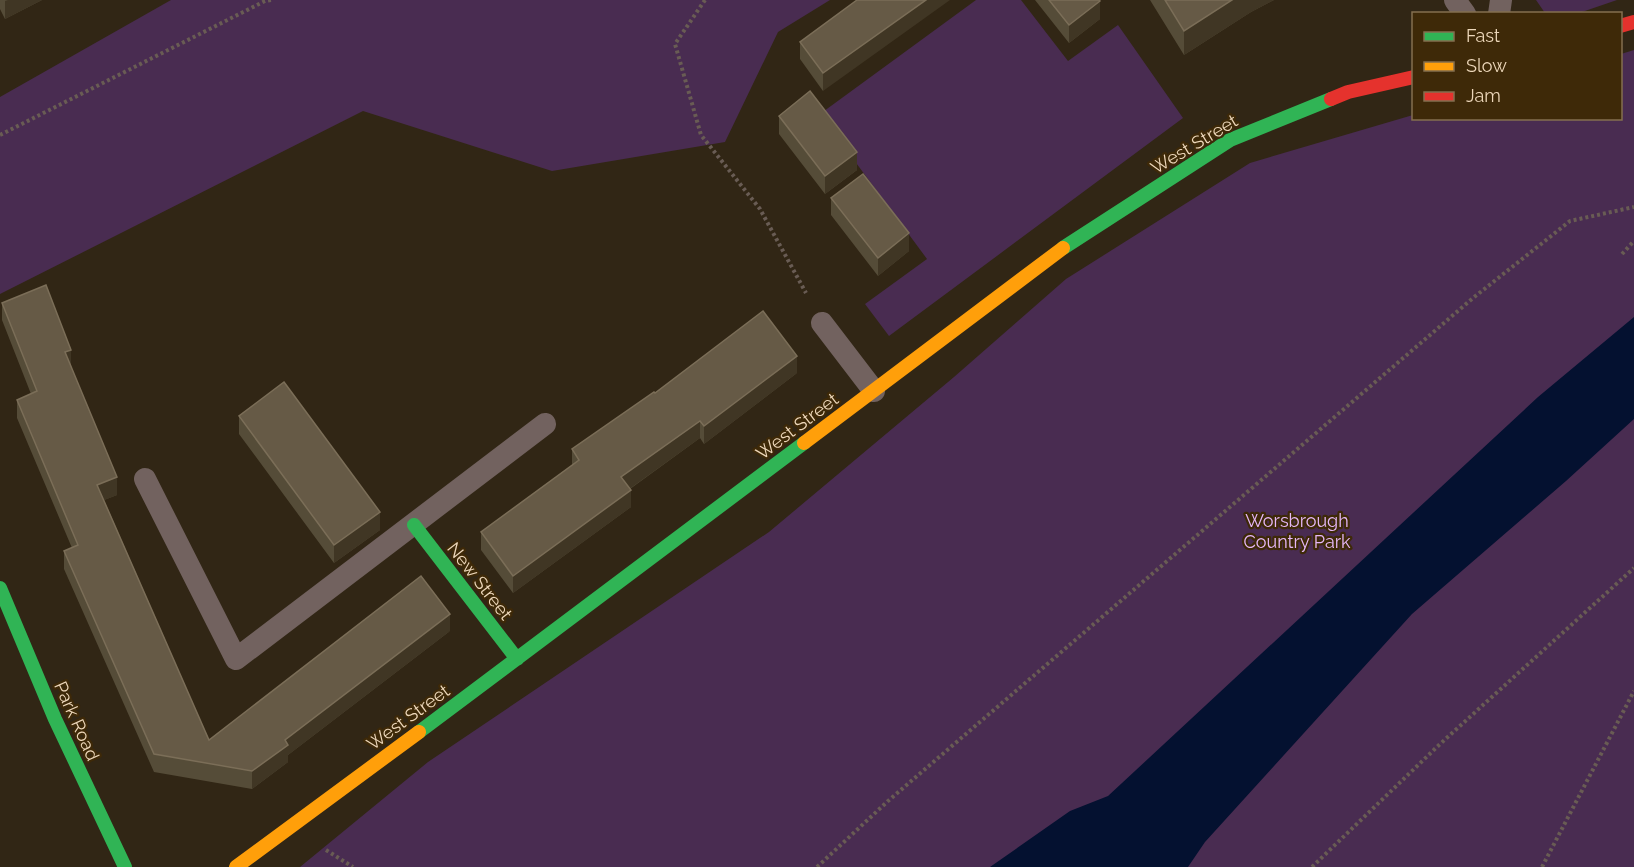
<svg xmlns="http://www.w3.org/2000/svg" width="1634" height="867" viewBox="0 0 1634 867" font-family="Raleway,sans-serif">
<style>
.green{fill:#492c51}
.water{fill:#041130}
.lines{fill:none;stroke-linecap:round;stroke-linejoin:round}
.path{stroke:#695c54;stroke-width:4;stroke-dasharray:3 3;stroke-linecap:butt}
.lane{stroke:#72625f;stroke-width:22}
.fast{stroke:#30b455;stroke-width:14}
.slow{stroke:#ff9f0a;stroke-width:14}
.jam{stroke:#e5322d;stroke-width:14}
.wall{fill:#554c38}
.shaded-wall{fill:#403624}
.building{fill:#665a46;stroke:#7b6e58;stroke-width:1.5}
.labels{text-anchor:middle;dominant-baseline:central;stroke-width:4.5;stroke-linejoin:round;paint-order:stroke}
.street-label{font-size:18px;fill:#edd7ba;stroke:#3e2908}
.park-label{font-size:18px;fill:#e6b8f9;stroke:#3e2908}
</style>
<rect width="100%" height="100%" fill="#312615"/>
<path class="green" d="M 171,0 L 830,0 L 778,32 L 725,142 L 552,171 L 363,111 L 0,294 L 0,97 Z
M 976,0 L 1021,0 L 1068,61 L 1118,25 L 1183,118 L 889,336 L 865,304 L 927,259 L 820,114 Z
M 1536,0 L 1617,0 L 1579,13 L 1545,13 Z
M 1634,50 L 1634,867 L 300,867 L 428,762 L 769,532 L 954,377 L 1066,279 L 1250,163 L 1413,115 L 1414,118 L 1620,118 L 1621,54 Z"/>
<path class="water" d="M 1634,317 L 1634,419 L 1566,481 L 1412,614 L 1205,842 L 1188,867 L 990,867 L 1070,811 L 1108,796 L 1538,397 Z"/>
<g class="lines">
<path class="path" d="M 705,0 L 675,44 L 701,135 L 760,209 L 806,293
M 0,135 L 265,1 L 272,0
M 1622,254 L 1634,241
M 326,850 L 353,867
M 817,867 L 888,801 L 1473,298 L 1570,221 L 1634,207
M 1312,867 L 1439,745 L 1634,568
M 1542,867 L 1634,691"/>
<path class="lane" d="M 1455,0 L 1465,14
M 1499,14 L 1501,0
M 822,323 L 874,391
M 145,479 L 236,659 L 545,424"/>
<path class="fast" d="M 1063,248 L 1230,140 L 1331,99
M 414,525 L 517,659
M 0,588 L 55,719 L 125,867
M 419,732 L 804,443"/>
<path class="slow" d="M 804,443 L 1063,248
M 236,867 L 419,732"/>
<path class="jam" d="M 1620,26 L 1634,22
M 1331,99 L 1348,92 L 1414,77"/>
</g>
<path class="wall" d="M 0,0 L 42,0 L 5,19 L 0,9 Z
M 857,0 L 823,91 L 800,59 L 800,42 Z
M 1035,0 L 1099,0 L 1100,19 L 1069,43 Z
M 1150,0 L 1274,0 L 1251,12 L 1184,55 Z
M 779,116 L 857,170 L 825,194 L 779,134 Z
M 831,198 L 909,251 L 878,276 L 831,215 Z
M 2,303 L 71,366 L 117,495 L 104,500 L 209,740 L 450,631 L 288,755 L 288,762 L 252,789 L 154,772 L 64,569 L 64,551 L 72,548 L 17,418 L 17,400 L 31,394 L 2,320 Z
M 797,373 L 704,444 L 700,438 L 630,489 L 631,507 L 513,593 L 481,550 L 481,532 L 572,465 L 572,449 Z
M 239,416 L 380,530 L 334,563 L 239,434 Z"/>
<path class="shaded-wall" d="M 8,0 L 42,0 L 5,19 L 5,1 Z
M 926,0 L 950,0 L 823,91 L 823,73 Z
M 1232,0 L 1274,0 L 1251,12 L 1184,55 L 1184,31 Z
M 1100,1 L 1100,19 L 1069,43 L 1069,25 Z
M 857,152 L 857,170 L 825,194 L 825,176 Z
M 909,233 L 909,251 L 878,276 L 878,258 Z
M 71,350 L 71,367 L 65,352 Z
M 797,356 L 797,373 L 704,444 L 704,426 Z
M 700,421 L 700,438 L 621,495 L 621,477 Z
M 117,477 L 117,495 L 97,503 L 97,485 Z
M 631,490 L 631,507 L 513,593 L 513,576 Z
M 380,512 L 380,530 L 334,563 L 334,545 Z
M 450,614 L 450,631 L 288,755 L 288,762 L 252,789 L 252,771 L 285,740 Z"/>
<path class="building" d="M 857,0 L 926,0 L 823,73 L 800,42 Z
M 1049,0 L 1099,0 L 1100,1 L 1069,25 Z
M 1165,0 L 1232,0 L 1184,31 Z
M 810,91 L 857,152 L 825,176 L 779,116 Z
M 863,174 L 909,233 L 878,258 L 831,198 Z
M 46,285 L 71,350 L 65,352 L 117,477 L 97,485 L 209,740 L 421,576 L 450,614 L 285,740 L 288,745 L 252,771 L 154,754 L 64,551 L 78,545 L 17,400 L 37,391 L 2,303 Z
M 763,311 L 797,356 L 704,426 L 700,421 L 621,477 L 631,490 L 513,576 L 481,532 L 579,460 L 572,449 L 654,392 L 655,393 Z
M 284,382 L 380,512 L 334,545 L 239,416 Z"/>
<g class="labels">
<g class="street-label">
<text transform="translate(1194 144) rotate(-31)">West Street</text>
<text transform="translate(797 426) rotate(-37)">West Street</text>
<text transform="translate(480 581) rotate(52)">New Street</text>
<text transform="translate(408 717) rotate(-36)">West Street</text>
<text transform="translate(77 721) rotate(66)">Park Road</text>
</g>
<g class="park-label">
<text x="1297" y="520">Worsbrough<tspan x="1297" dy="21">Country Park</tspan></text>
</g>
</g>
<rect x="1412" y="12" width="210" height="108" fill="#3e2908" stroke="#846f4f" stroke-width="1.5"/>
<rect x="1424" y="32" width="30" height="9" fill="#30b455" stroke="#846f4f" stroke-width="1.5"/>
<text x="1466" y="42" font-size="18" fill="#edd7ba">Fast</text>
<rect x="1424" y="62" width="30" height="9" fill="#ff9f0a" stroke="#846f4f" stroke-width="1.5"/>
<text x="1466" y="72" font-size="18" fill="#edd7ba">Slow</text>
<rect x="1424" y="92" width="30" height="9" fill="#e5322d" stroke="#846f4f" stroke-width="1.5"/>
<text x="1466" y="102" font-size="18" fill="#edd7ba">Jam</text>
</svg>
